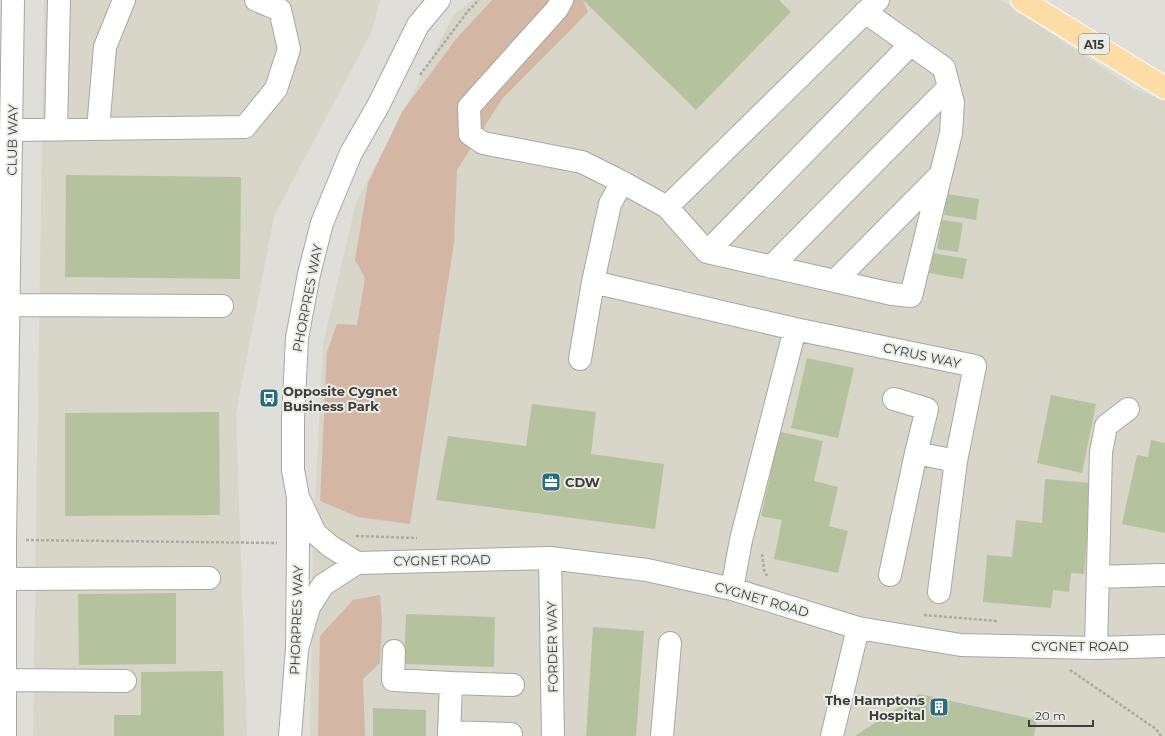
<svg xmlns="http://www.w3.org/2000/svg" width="1165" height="736" viewBox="0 0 1165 736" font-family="Montserrat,sans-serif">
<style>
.built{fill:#d7d6c8}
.green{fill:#d3b6a3}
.building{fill:#b4c39d}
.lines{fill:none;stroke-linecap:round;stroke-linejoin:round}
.minor-casing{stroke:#a8a7a1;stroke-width:24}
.major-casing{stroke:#fff;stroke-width:24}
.path{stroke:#aaaaa5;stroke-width:2.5;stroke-dasharray:3 2;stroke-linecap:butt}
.minor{stroke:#fff;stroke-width:22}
.major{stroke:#fedca5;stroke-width:22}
.labels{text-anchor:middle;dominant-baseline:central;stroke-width:4;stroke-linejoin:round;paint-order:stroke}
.shield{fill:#ecece6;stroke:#72726e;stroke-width:1}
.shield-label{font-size:12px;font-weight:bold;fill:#3d3d3b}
.street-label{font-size:13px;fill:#3d3d3b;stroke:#ecece6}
.poi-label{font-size:13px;font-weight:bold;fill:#3d3d3b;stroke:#ecece6;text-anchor:start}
</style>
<rect width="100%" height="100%" fill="#dfded8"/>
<path class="built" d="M 44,0 L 380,0 L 372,31 L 274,216 L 236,413 L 247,736 L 33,736 Z
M 472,0 L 1001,0 L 1135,89 L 1165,101 L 1165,736 L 310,736 L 313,541 L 323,344 L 356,203 L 453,16 Z"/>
<path class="green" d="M 492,0 L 583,0 L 588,12 L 502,99 L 457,170 L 454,243 L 410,524 L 358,517 L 320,501 L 327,352 L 337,324 L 357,325 L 365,278 L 355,260 L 368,183 L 402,112 L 456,39 Z
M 380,595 L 382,621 L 380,663 L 363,679 L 365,736 L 318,736 L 320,636 L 353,600 Z"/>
<path class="building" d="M 583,0 L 779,0 L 791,12 L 696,110 Z
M 66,175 L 241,177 L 240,279 L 65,277 Z
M 947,194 L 979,199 L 976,220 L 944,215 Z
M 942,220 L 963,223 L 958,252 L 937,249 Z
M 933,253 L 967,259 L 963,279 L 929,273 Z
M 807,358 L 854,368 L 838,438 L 791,428 Z
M 1051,395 L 1096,404 L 1082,473 L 1037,463 Z
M 532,404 L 596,412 L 591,454 L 664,464 L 655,529 L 436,500 L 448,436 L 526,446 Z
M 219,412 L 220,515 L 65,516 L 65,413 Z
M 780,432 L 823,441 L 814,481 L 838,487 L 829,526 L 848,531 L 838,573 L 774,559 L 782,520 L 761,516 Z
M 1151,440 L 1165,443 L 1165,533 L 1122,524 L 1137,455 L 1148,457 Z
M 1045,479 L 1092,483 L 1084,574 L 1071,573 L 1069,592 L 1053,590 L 1051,608 L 983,602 L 987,555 L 1012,557 L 1016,520 L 1042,523 Z
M 176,593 L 176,664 L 79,665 L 78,594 Z
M 406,614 L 495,617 L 494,667 L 404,664 Z
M 593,627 L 644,631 L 636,736 L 586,736 Z
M 223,671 L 224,736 L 114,736 L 114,715 L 141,715 L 141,672 Z
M 919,694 L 1037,720 L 1034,736 L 855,736 Z
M 373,708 L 426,710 L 426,736 L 373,736 Z"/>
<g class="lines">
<g class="minor-casing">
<path id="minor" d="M 562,0 L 557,9 L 469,107 L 470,134 L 483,143 L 582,162 L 622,182 L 667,207 L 707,252 L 892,294 L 911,296 L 951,133 L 953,103 L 944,68 L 865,12
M 98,129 L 105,47 L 124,0
M 12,130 L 245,127 L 276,89 L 289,49 L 280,10 L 256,0
M 56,130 L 59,0
M 667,207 L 878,0
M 707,252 L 911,44
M 771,267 L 949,87
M 835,281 L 941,174
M 593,282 L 610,204 L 622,182
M 9,305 L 222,306
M 795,329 L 975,366 L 956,461 L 916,453 L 927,409 L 894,399
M 580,359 L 593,282 L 795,329 L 741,540 L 732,589
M 301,503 L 315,533 L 330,546 L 357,563
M 550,558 L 553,736
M 890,575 L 916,453
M 1098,577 L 1160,575 L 1165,575
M 5,579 L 209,578
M 939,592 L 956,461
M 1096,648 L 1101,452 L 1106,426 L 1128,409
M 297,649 L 309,607 L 323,585 L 357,563 L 550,558 L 647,570 L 732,589 L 858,628 L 961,645 L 1096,648 L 1165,646
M 394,651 L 393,680 L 451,683 L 449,736
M 5,680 L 125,681
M 451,683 L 513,685
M 449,732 L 511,734
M 5,736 L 5,540 L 13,0
M 290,736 L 297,649 L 298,547 L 298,497 L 293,470 L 293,419 L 297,338 L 309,274 L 322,223 L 351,153 L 378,106 L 418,25 L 439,0
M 662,736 L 670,643
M 832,736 L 858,628"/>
</g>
<g class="major-casing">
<path id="major" d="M 1022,0 L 1165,88"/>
</g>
<path class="path" d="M 420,75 L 468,11 L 479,0
M 356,536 L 417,538
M 26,540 L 277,543
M 762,554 L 764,570 L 767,576
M 924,615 L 997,621 L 997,623
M 1070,670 L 1156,729 L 1161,736"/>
<use href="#minor" class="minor"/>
<use href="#major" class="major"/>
</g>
<defs>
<g id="bus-square" transform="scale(1)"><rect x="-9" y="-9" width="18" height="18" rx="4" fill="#2a6b7e" stroke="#ecece6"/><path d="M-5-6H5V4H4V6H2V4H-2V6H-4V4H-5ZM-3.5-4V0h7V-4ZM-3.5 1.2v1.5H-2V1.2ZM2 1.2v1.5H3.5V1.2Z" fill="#fff"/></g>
<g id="office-square" transform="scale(1)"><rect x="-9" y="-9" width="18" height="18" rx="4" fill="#2a6b7e" stroke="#ecece6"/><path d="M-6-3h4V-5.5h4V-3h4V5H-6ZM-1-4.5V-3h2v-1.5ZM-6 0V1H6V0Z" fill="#fff"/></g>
<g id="building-square" transform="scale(1)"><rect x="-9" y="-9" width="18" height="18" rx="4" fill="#2a6b7e" stroke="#ecece6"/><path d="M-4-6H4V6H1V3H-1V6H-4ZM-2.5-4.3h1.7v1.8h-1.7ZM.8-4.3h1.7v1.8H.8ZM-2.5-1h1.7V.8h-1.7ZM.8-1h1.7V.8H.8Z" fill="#fff"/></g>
</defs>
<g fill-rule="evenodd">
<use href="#bus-square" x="269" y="398"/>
<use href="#office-square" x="551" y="482"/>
<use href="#building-square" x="939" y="707"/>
</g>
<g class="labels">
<rect class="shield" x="1079" y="34" width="30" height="20" rx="3"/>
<g class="shield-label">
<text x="1094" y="44">A15</text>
</g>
<g class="street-label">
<text transform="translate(12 140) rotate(-89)">CLUB WAY</text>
<text transform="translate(307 298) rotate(-79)">PHORPRES WAY</text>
<text transform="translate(922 355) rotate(12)">CYRUS WAY</text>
<text transform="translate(442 560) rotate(-1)">CYGNET ROAD</text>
<text transform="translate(762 599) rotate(16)">CYGNET ROAD</text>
<text transform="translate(296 620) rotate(-88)">PHORPRES WAY</text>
<text x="1080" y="646">CYGNET ROAD</text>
<text transform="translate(552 647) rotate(-91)">FORDER WAY</text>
</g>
<g class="poi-label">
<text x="283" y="391">Opposite Cygnet<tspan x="283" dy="15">Business Park</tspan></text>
<text x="565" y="482">CDW</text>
<text x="925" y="700" text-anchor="end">The Hamptons<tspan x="925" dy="15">Hospital</tspan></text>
</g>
</g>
<path d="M1029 720v6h64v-6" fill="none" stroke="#3d3d3b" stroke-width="2"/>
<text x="1035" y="720" font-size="12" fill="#3d3d3b" stroke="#ecece6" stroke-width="3" paint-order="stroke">20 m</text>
</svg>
